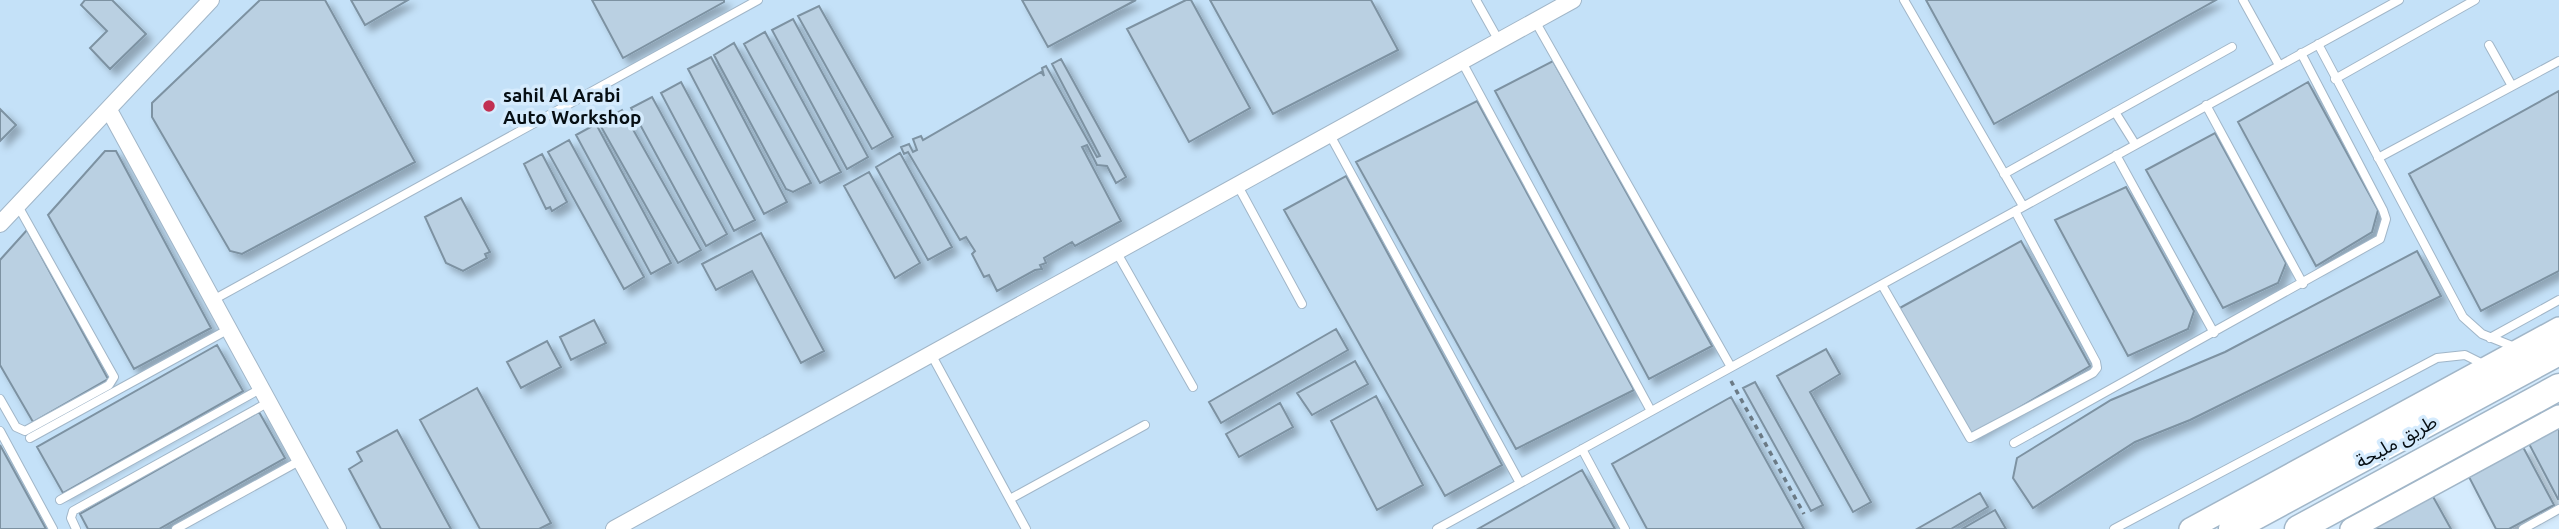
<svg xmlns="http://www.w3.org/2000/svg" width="2559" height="529" viewBox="0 0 2559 529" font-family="Ubuntu,'Noto Sans Arabic',sans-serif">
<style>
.built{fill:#c4e1f8}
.building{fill:#bad0e2;stroke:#7d92a2;stroke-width:2;filter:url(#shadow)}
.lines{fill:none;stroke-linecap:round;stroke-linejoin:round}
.service-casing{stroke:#a1b6c8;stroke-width:10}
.minor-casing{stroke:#a1b6c8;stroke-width:18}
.tertiary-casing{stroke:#a1b6c8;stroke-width:24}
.primary-casing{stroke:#a1b6c8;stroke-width:29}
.path{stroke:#6b7a85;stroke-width:3.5;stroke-dasharray:5 5;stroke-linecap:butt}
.service{stroke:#fff;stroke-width:8}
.minor{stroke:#fff;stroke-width:16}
.tertiary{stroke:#fff;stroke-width:21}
.primary{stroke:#fff;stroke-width:26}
.poi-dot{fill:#c13052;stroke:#d5ebfd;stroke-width:2.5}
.labels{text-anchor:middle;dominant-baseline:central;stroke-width:7;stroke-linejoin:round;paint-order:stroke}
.poi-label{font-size:19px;font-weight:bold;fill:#060e13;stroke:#d5ebfd;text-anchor:start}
.street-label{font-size:19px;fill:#060e13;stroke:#d5ebfd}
</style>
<defs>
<filter id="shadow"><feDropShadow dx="6" dy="6" stdDeviation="3.5" flood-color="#0004"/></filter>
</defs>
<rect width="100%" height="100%" fill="#d5ebfd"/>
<path class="built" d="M 0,0 L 2559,0 L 2559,330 L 2204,529 L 0,529 Z"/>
<path class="building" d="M 85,0 L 112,0 L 146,34 L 110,69 L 90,48 L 107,31 L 81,5 Z
M 260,0 L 325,0 L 415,162 L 242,254 L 230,251 L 152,117 L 152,103 Z
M 351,0 L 408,0 L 365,25 Z
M 592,0 L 724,0 L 724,2 L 623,58 Z
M 1022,0 L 1136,0 L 1048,47 Z
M 1186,0 L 1191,0 L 1250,108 L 1189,142 L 1127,29 Z
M 1210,0 L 1371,0 L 1398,50 L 1273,114 Z
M 1926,0 L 2216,0 L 1994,124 Z
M 819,6 L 893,137 L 872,149 L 798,16 Z
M 793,19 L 868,157 L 847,169 L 772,30 Z
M 765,32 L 841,172 L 820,183 L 744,44 Z
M 734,43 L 811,183 L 793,192 L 786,189 L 714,55 Z
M 711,57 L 787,202 L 764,214 L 688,69 Z
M 1061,59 L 1126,177 L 1116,183 L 1107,166 L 1097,165 L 1087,145 L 1082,147 L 1121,221 L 1075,246 L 1072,242 L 1044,258 L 1046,263 L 1040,265 L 1042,269 L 1035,270 L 997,291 L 989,275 L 984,277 L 972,254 L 975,251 L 966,237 L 960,240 L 908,152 L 904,154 L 901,147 L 909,144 L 913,152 L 917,150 L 913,139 L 921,136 L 923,140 L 1041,72 L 1044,76 L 1042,68 L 1046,66 L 1097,157 L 1100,156 L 1052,64 Z
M 1553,61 L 1712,346 L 1649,379 L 1495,91 Z
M 681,82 L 755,220 L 734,231 L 661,93 Z
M 2308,82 L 2378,210 L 2372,232 L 2316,266 L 2238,122 Z
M 2559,91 L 2559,271 L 2481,311 L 2409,174 Z
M 652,97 L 727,234 L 706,246 L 631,108 Z
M 1477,101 L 1634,390 L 1516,449 L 1356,162 Z
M 0,109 L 16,125 L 0,141 Z
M 622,110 L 701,250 L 678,263 L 599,123 Z
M 596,124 L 671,263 L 651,274 L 576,135 Z
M 2215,133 L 2286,263 L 2278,283 L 2223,308 L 2146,170 Z
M 569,140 L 644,277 L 624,289 L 548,152 Z
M 105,151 L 116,151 L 211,328 L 134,369 L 48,215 Z
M 900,153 L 952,247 L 928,260 L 876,167 Z
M 542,154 L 567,202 L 552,211 L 550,207 L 546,209 L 524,164 Z
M 869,172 L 920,263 L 895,278 L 844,186 Z
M 1346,176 L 1502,465 L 1445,496 L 1284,210 Z
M 2126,187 L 2194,311 L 2188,329 L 2128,356 L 2055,220 Z
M 461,198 L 490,252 L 485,254 L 487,258 L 463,271 L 446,263 L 425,217 Z
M 27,230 L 108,379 L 33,422 L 0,365 L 0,260 Z
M 761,233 L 824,351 L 801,363 L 752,271 L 716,290 L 702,264 Z
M 2021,241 L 2090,366 L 1971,436 L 1898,309 Z
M 2417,251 L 2441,296 L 2190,420 L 2135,442 L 2033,508 L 2013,478 L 2017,458 L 2111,400 L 2225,352 Z
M 594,320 L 606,343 L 571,360 L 560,337 Z
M 1336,329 L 1348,350 L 1221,423 L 1209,402 Z
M 547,341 L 561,367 L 521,388 L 507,362 Z
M 217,345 L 243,391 L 63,493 L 37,447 Z
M 1826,349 L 1840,374 L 1810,392 L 1871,502 L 1853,512 L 1777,376 Z
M 1355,361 L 1368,384 L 1312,415 L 1297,393 Z
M 1755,382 L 1823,505 L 1811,511 L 1743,388 Z
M 477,388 L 551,523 L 539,529 L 480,529 L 420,420 Z
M 1376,396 L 1423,485 L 1377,510 L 1331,421 Z
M 1731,397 L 1804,529 L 1647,529 L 1612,464 Z
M 1280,403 L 1293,427 L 1239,457 L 1226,434 Z
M 259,412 L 285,458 L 159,529 L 88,529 L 80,514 Z
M 2559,423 L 2559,499 L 2558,499 L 2527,440 Z
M 397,430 L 451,529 L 381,529 L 349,469 L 362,461 L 357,452 Z
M 0,445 L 46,529 L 0,529 Z
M 2523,447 L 2554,505 L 2509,529 L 2496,529 L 2469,477 Z
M 1582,470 L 1615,529 L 1478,529 Z
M 1980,493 L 1988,507 L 1951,529 L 1917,529 Z
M 2431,493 L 2451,529 L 2368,529 Z
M 1995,510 L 2006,529 L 1962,529 Z"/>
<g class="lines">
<g class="service-casing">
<path id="service" d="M 1476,0 L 1499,41
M 1904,0 L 2023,206
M 2243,0 L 2279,65
M 1535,21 L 1731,367
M 2318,44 L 2463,317 L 2482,334 L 2517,348
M 2489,45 L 2512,86
M 1462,62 L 1651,411
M 2335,79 L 2475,0
M 2206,105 L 2303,284
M 2115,112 L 2135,144
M 1330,135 L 1520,483
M 2116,155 L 2214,333
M 2378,158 L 2559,61
M 2004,174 L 2232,47
M 1238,186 L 1302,304
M 1117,253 L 1193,387
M 1882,285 L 1970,438 L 2093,373 L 2097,368 L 2096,362 L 2015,211
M 213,300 L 758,0
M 2490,338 L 2559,300
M 931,354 L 1026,529
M 0,399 L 16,427 L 25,431 L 109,385 L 114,377 L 18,206
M 0,431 L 53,529
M 30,438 L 229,329
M 2014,443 L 2380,239 L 2386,219 L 2383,210 L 2301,53
M 1582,449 L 1625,529
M 1010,499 L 1145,425
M 60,500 L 262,388
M 76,529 L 71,518 L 73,511 L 269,402
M 176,529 L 301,460
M 1437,529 L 2399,0
M 2114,529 L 2437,358 L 2465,355 L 2485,365
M 2523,529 L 2559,509"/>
</g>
<g class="minor-casing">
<path id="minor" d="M 109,110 L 338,529
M 0,224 L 211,0
M 614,529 L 1573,0"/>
</g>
<g class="tertiary-casing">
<path id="tertiary" d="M 2190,529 L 2559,328
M 2351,529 L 2559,416"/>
</g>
<g class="primary-casing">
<path id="primary" d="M 2232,529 L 2559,352
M 2298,529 L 2559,387"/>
</g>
<path class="path" d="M 1731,381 L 1804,514"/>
<use href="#service" class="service"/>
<use href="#minor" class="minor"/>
<use href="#tertiary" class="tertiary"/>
<use href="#primary" class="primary"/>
</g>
<circle class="poi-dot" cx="489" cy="106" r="7"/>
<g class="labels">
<g class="poi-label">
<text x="503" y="95">sahil Al Arabi<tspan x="503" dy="22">Auto Workshop</tspan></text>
</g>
<g class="street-label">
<text transform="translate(2396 441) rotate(-29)">طريق مليحة</text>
</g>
</g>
</svg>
